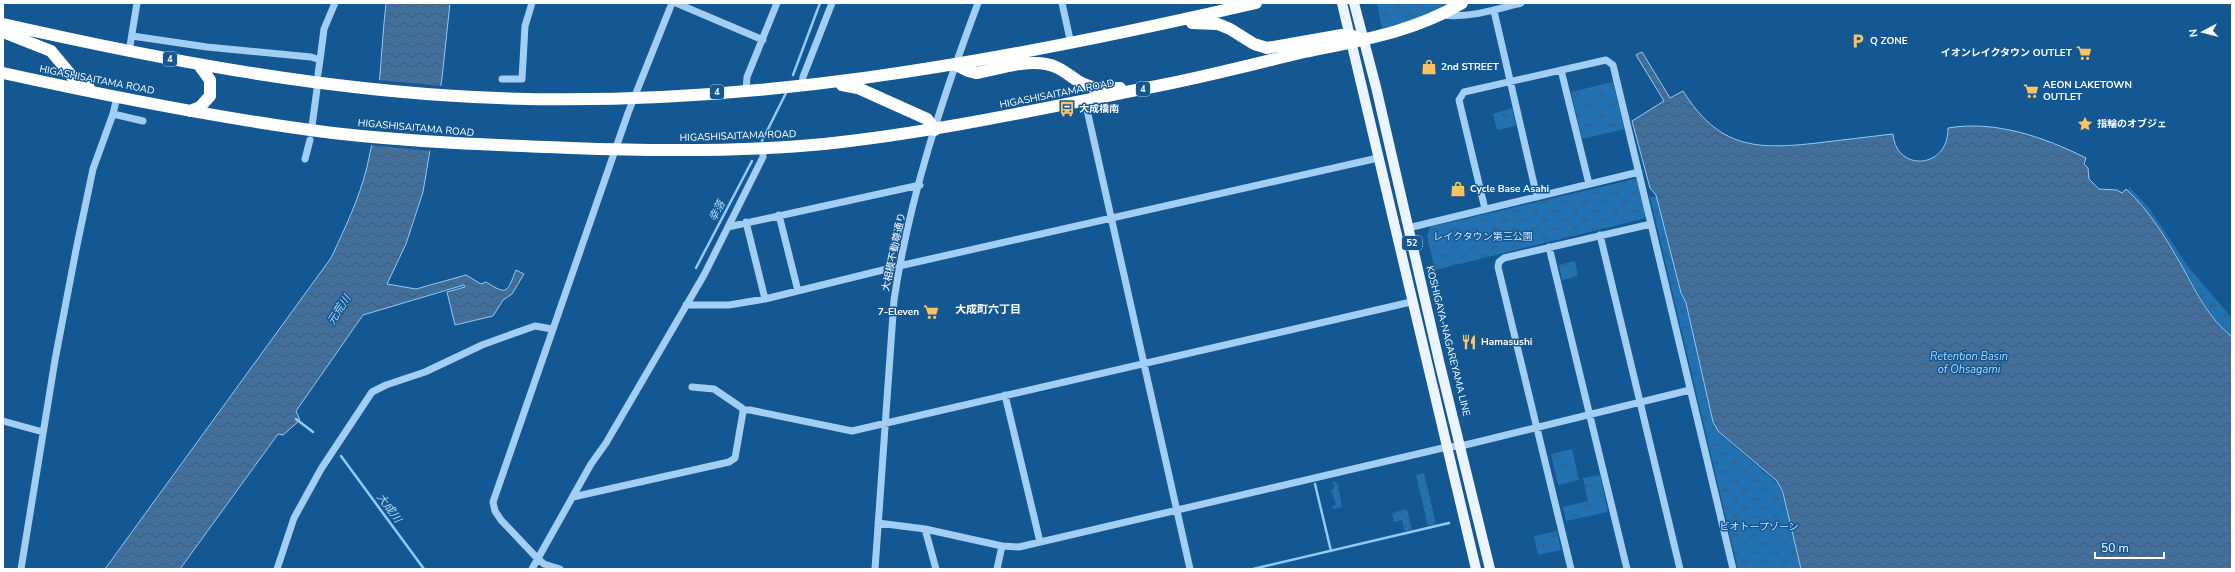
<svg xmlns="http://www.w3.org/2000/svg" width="2235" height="572" viewBox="0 0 2235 572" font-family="'Nunito Sans','Noto Sans JP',sans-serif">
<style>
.grass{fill:url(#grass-tufts)}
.park{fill:url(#park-crowns)}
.garden{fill:url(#garden-dots)}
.water{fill:url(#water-waves);stroke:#93caf5}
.pier{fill:#135892}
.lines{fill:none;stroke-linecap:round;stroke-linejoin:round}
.stream{stroke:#93caf5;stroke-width:2.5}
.minor{stroke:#a1cef2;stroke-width:7}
.major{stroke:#ecf5ff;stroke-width:10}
.highway{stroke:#fff;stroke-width:12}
.labels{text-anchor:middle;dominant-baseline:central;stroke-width:3;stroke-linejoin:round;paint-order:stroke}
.shield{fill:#135892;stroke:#b8cdde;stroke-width:1}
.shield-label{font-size:9px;font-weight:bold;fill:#fff}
.poi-label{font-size:10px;font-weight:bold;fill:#fff;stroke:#135892;text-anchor:start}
.street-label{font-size:10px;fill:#fff;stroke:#135892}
.park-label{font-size:10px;fill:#c8e5fc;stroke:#135892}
.water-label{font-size:11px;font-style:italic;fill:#add7f9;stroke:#135892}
.neighbourhood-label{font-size:11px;font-weight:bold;fill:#fff;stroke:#135892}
</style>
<defs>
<pattern id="grass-tufts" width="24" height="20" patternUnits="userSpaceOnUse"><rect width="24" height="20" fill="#2271b0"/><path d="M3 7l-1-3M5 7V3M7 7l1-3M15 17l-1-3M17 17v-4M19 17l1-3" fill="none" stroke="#3b5b74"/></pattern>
<pattern id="park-crowns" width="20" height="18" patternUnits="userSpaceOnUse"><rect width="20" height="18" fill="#2271b0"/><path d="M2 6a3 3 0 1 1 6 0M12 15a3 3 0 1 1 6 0" fill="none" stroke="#3b5b74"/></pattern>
<pattern id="garden-dots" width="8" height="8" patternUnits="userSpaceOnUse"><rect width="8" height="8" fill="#2271b0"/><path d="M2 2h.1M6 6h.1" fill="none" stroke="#3b5b74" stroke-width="1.8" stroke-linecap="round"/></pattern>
<pattern id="water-waves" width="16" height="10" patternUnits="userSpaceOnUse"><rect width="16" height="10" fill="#40709b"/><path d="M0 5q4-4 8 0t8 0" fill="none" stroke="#475a6c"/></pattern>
</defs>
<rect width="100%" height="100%" fill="#135892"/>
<path class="grass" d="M 1377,3 L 1452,3 L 1417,20 L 1382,29 Z
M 1613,82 L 1624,129 L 1582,139 L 1571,92 Z
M 1512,108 L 1516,126 L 1497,130 L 1493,114 Z
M 2129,187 L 2149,208 L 2189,268 L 2232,318 L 2232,337 C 2209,317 2198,292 2183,267 C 2168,239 2150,212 2128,190 Z
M 1575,261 L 1578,276 L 1562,280 L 1559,265 Z
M 1572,449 L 1579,480 L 1558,485 L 1551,454 Z
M 1600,475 L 1608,512 L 1566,521 L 1563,507 L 1588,501 L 1583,478 Z
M 1557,531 L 1561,550 L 1538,555 L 1534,536 Z"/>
<path class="park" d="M 1635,179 L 1637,180 L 1646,216 L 1642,219 L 1435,270 L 1427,236 L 1430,227 Z
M 1650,197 L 1657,197 L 1681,295 L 1687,305 L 1713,424 L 1719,433 L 1777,483 L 1783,496 L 1801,569 L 1738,569 Z"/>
<path class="garden" d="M 1424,473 L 1436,524 L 1428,526 L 1416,475 Z
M 1333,481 L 1338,484 L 1342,507 L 1333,509 L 1332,506 L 1336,505 L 1331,490 L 1334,490 Z
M 1407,509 L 1412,530 L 1405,531 L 1402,520 L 1394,522 L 1392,513 Z"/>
<path class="water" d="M 386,3 L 450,3 L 442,78 L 423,192 L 406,244 L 387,284 L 416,289 L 466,275 L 481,284 L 486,282 C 508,296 507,292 516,270 L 524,274 L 512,294 L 503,300 L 493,316 L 455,325 L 447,292 L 465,287 L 464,285 L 363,315 L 296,411 L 300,420 L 283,435 L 278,434 L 180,569 L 105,569 L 331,258 C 345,228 359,199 367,167 C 380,114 380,57 386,3 Z
M 1642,52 L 1670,98 L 1683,91 C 1719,148 1755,150 1817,143 C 1842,140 1867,137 1893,134 C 1896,173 1949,169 1948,128 C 1995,120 2044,137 2086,158 L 2084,164 L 2088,168 L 2089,179 L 2099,189 L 2117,190 L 2122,193 L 2126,189 C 2150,211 2167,240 2183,268 C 2198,295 2208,317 2232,337 L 2232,569 L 1801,569 L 1783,493 L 1777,481 L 1718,431 L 1713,422 L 1686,303 L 1681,293 L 1656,195 L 1650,188 L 1632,121 L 1664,101 L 1636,55 Z"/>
<path class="pier" d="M 377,80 L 442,86 L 432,151 L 369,145 L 375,110 Z"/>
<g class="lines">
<path class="stream" d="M 793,75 L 820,3
M 762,141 L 786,93
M 696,268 L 752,161
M 296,419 L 313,432
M 341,456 L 424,569
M 1315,484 L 1331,551
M 1253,569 L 1449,523"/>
<path class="minor" d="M 676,3 L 763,40
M 1062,3 L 1071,44
M 1494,11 L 1537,197
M 1442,15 C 1469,18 1495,10 1521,3
M 132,36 L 207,47 L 311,57 L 320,60 L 318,74
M 129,52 L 137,3
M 320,60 L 324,29 L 335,3
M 1561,70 L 1589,184
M 502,79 L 522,79 L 525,26 L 532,3
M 802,86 L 803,77 L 832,3
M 746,90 L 747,77 L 777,3
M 1085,101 L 1190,569
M 113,114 L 143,121
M 312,126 L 317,89
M 305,159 L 310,140
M 1485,209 L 1459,100 L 1464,92 L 1606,60 L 1613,65 L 1651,224
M 779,215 L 798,291
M 746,222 L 765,299
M 728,227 L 920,185
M 1408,228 L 1639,172
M 1600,235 L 1680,569
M 1549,247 L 1627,569
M 686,305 L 729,305 L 765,299 L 899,266 L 1378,158
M 1005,395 L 1040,542
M 743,410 L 750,410 L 852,431 L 1411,302
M 3,421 L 43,432
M 573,497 L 729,462 L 735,458 L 743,412 L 742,408 L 714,389 L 692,387
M 878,523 L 925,529 L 1002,546 L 1019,547 L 1447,447 L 1461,446 L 1690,390
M 925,529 L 936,569
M 21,569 L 55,360 L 76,250 L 93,169 L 113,114 L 117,97
M 277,569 L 294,518 L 321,469 L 372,392 L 386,385 L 425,372 L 482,345 L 504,337 L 535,326 L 552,329
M 532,569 L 591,464 L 606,443 L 704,275 L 763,157 L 763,149
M 560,569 L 544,564 L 537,558 L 501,520 L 495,511 L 493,502 L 628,113 L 672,3
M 875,569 L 894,300 C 909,199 942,99 978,3
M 997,569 L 1002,546
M 1571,569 L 1498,267 L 1499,262 L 1504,258 L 1651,224 L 1733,569"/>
<path class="major" d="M 1342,3 L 1476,569
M 1354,3 L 1376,87 L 1440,365 L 1490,569"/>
<path class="highway" d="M 1192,23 L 1218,24 L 1230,29 L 1254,44 L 1267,48 L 1342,35 L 1353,36 L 1363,40
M 3,24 C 158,59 315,89 474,97 C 738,111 1000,62 1256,3
M 3,32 L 51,51 L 75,80 L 89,88
M 956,65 L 968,71 L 976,73 C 998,69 1024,60 1046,64 C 1059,66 1067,74 1078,81 C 1091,89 1105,89 1120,88
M 3,73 C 112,97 222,119 333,133 C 412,142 491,145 571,148 C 655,151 740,152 824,144 C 938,132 1049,107 1162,85 C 1208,76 1254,64 1300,53 C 1356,41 1412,33 1462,3
M 842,85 L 858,88 L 927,119 L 935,130
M 190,111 L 200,107 L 210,96 L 210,80 L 199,65"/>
</g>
<defs>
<g id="parking-bare" transform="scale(1.2)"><path d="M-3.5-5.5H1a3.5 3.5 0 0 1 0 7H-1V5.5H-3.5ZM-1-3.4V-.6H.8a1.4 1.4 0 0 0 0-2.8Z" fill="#ffc262" stroke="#135892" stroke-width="2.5" paint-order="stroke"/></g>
<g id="supermarket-bare" transform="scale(1.2)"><path d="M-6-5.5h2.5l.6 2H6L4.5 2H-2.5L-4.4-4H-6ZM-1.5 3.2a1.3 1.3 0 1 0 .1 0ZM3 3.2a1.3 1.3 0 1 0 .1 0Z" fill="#ffc262" stroke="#135892" stroke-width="2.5" paint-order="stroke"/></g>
<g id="shop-bare" transform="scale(1.2)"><path d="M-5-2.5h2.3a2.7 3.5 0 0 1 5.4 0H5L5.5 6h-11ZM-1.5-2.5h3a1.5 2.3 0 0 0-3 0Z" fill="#ffc262" stroke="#135892" stroke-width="2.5" paint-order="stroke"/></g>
<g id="bus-bare" transform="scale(1.2)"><path d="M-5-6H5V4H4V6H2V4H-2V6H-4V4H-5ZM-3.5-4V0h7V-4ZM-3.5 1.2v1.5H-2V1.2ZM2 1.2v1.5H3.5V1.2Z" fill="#ffc262" stroke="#135892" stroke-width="2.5" paint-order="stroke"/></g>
<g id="sight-bare" transform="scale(1.2)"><path d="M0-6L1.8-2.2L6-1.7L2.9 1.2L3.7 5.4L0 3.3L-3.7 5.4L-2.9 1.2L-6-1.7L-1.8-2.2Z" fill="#ffc262" stroke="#135892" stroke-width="2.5" paint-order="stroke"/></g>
<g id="restaurant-bare" transform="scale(1.2)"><path d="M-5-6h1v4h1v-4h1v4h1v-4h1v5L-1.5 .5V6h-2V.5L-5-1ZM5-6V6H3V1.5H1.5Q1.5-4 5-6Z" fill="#ffc262" stroke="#135892" stroke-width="2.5" paint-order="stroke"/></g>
</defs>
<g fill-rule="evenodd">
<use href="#parking-bare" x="1858" y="41"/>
<use href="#supermarket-bare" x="2084" y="53"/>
<use href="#shop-bare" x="1429" y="67"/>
<use href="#supermarket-bare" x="2031" y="91"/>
<use href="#bus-bare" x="1067" y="109"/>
<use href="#sight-bare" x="2085" y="124"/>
<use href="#shop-bare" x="1458" y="189"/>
<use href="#supermarket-bare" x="931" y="312"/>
<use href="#restaurant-bare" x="1469" y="342"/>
</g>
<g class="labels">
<g class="shield">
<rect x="163" y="52" width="14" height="14" rx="3"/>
<rect x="1136" y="82" width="14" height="14" rx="3"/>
<rect x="710" y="85" width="14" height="14" rx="3"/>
<rect x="1402" y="236" width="20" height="14" rx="3"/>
</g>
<g class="shield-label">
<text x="170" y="59">4</text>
<text x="1143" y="89">4</text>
<text x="717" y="92">4</text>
<text x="1412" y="243">52</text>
</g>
<g class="poi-label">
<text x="1870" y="41">Q ZONE</text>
<text x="2072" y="53" text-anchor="end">イオンレイクタウン OUTLET</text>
<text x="1441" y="67">2nd STREET</text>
<text x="2043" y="85">AEON LAKETOWN<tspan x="2043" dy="12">OUTLET</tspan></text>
<text x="1079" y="109">大成橋南</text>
<text x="2097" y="124">指輪のオブジェ</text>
<text x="1470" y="189">Cycle Base Asahi</text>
<text x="919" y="312" text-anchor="end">7-Eleven</text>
<text x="1481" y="342">Hamasushi</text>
</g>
<g class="street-label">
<text transform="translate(97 80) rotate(11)">HIGASHISAITAMA ROAD</text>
<text transform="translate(1057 94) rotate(-11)">HIGASHISAITAMA ROAD</text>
<text transform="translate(416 128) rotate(5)">HIGASHISAITAMA ROAD</text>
<text transform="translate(738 136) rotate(-2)">HIGASHISAITAMA ROAD</text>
<text transform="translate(894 252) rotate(-78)">大相模不動尊通り</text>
<text transform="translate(1448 341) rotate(76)">KOSHIGAYA-NAGAREYAMA LINE</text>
</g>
<g class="park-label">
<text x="1483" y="237">レイクタウン第三公園</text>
<text x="1759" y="527">ビオトープゾーン</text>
</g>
<g class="water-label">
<text transform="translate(717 211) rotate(-62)">幸落</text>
<text transform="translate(339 310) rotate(-58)">元荒川</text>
<text x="1969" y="356">Retention Basin<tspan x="1969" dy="13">of Ohsagami</tspan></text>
<text transform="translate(389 508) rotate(54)">大成川</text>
</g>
<g class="neighbourhood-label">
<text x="988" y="309">大成町六丁目</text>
</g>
</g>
<rect width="2235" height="572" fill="none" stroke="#ffffff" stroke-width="8"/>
<g transform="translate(2203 32) rotate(263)" stroke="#135892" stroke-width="3" paint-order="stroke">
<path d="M0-3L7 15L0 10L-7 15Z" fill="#ffffff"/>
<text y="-6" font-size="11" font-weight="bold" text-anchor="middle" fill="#ffffff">N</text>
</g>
<path d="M2095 552v6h69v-6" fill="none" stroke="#ffffff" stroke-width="2"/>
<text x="2101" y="552" font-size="12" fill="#ffffff" stroke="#135892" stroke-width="3" paint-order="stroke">50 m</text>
</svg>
